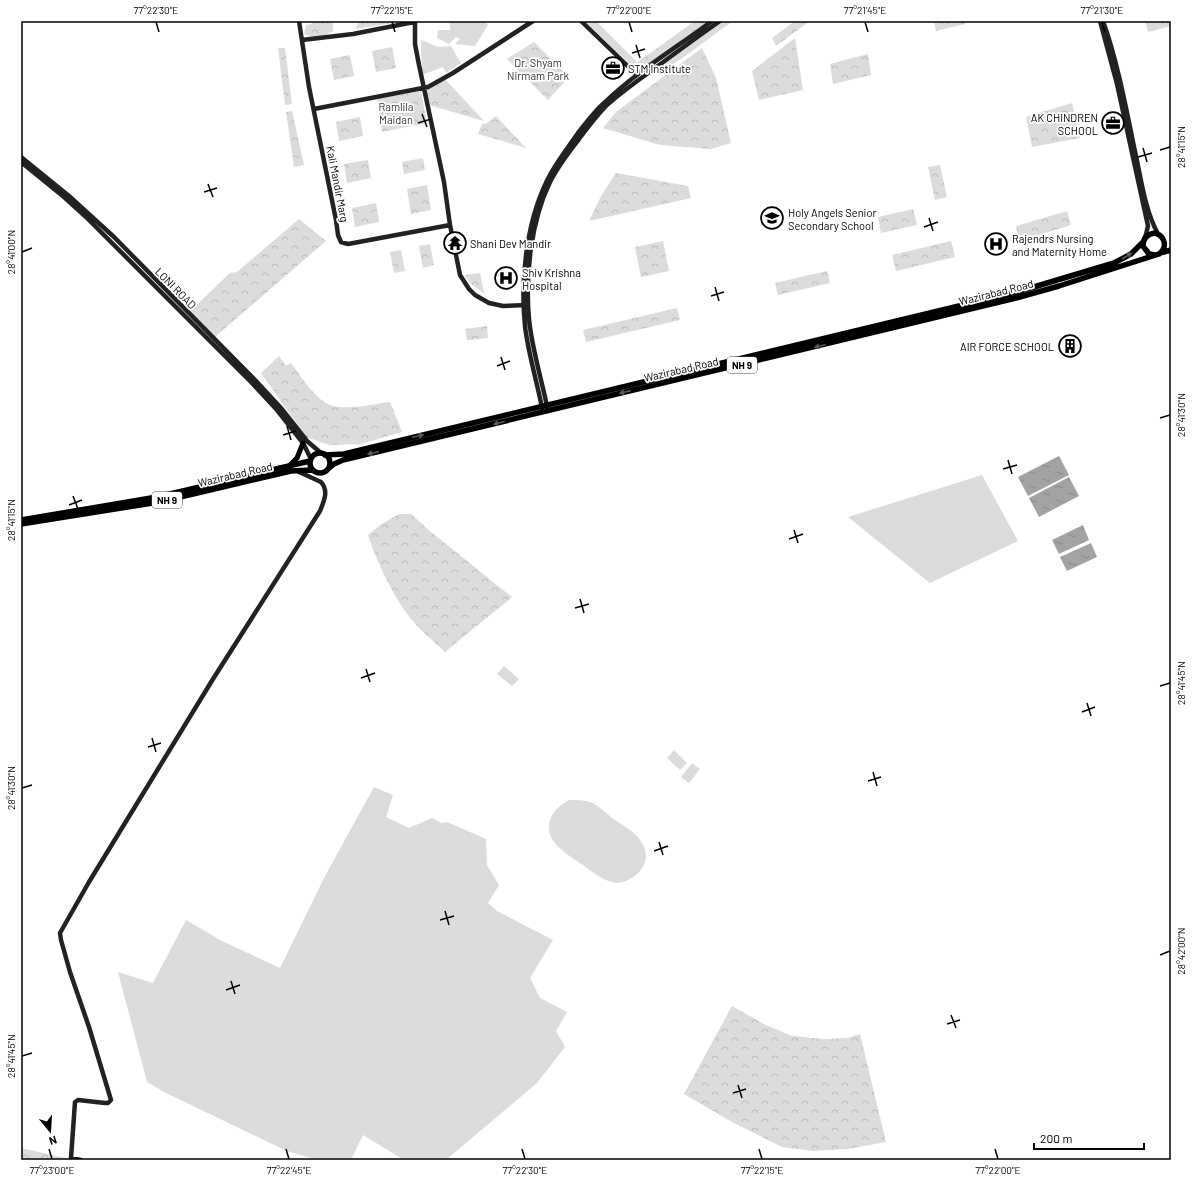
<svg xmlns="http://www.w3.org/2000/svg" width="1192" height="1181" viewBox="0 0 1192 1181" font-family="Barlow,sans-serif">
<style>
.green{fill:#dcdcdc}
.forest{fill:url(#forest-crowns)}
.water{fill:url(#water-ripples)}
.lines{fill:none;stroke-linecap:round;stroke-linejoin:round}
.secondary{stroke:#222;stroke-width:4.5}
.primary{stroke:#000;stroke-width:5}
.highway{stroke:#000;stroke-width:5.5}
.oneway{fill:#595959}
.ticks{fill:none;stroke:#000;stroke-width:1.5}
.labels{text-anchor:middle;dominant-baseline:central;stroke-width:3.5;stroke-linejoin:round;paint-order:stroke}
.shield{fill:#fff;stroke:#4c4c4c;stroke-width:1}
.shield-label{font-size:10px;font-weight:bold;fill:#000}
.park-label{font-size:11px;fill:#333;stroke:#fff}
.poi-label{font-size:11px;fill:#000;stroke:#fff;text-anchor:start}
.street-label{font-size:11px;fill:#000;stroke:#fff}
.neatline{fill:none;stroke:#000;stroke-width:1.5}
.ticks-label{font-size:10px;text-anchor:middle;fill:#000}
</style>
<defs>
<pattern id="forest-crowns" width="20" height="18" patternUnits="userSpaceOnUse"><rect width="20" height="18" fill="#dcdcdc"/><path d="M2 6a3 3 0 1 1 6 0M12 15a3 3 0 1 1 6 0" fill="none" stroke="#bbb"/></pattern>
<pattern id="water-ripples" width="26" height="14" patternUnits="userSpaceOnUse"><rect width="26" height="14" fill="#a3a3a3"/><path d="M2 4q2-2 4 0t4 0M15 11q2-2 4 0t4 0" fill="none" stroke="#8b8b8b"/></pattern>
</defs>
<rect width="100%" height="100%" fill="#fff"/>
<path class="green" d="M 449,21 L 485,21 L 488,25 L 475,46 L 455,44 L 460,39 L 456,37 L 449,44 L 437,38 L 438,30 L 450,30 L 450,26 Z
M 584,21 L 596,21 L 637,62 L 632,66 Z
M 717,21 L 733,21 L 659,75 L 653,68 Z
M 421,40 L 438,47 L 451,46 L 461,63 L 446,73 L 443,67 L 422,75 Z
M 982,475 L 1018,541 L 930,583 L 848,517 Z
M 504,666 L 519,679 L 512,686 L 497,674 Z
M 674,750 L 687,763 L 680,770 L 667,758 Z
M 692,763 L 700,769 L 689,783 L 681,777 Z
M 374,787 L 393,795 L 386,817 L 409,828 L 432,818 L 441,823 L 447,822 L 486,839 L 487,865 L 499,885 L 488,903 L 497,911 L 553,940 L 530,978 L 540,998 L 567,1012 L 556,1031 L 565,1047 L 537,1083 L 446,1160 L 404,1160 L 363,1135 L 351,1160 L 317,1160 L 287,1151 L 164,1092 L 147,1082 L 118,972 L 153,983 L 186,920 L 222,941 L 280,968 L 325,876 Z
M 569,800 C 576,800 583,800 590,802 C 598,805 606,813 612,818 C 627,828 647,838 646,858 C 645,865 640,872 635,876 C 630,879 623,883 618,883 C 605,882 593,873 583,865 C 568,855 543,841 550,820 C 554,810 560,805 569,800 Z"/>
<path class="forest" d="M 314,21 L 333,21 L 333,31 C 322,37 316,40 304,34 L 306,25 L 311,24 Z
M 359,21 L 392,21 L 392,23 L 356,29 Z
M 695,21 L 709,21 L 639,72 L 632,66 Z
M 795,21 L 810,21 L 776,46 L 772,38 Z
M 934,21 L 964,21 L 965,24 L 936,31 Z
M 1145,21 L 1171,21 L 1171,26 L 1148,32 Z
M 795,38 L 803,90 L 759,100 L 752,71 Z
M 534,42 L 569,77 L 548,100 L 507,59 Z
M 392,47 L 396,68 L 376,72 L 372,51 Z
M 278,48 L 285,48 L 292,104 L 285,105 Z
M 702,48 L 716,78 L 731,143 L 711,149 L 660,145 L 603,128 L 616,112 Z
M 868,54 L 871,75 L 833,84 L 830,64 Z
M 350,55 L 354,76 L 334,80 L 330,59 Z
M 445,79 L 484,121 L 429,105 L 426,90 Z
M 421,91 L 427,123 L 382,132 L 377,99 Z
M 1072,103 L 1080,138 L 1032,147 L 1026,117 Z
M 292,111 L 304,165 L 294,167 L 286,112 Z
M 496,116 L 526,148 L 478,134 L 482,124 L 487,123 Z
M 360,117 L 363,136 L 339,141 L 336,122 Z
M 423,158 L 425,170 L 404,174 L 402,162 Z
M 368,160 L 371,178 L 347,183 L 344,164 Z
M 940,165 L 947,197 L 935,200 L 928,167 Z
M 616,173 L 688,186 L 691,198 L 589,221 L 601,196 Z
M 427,185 L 431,210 L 411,214 L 407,189 Z
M 376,203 L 379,222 L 355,227 L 352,208 Z
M 913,209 L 917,225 L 881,233 L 878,217 Z
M 1067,211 L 1071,225 L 1019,241 L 1016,226 Z
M 299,219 L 326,241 L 215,337 L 188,313 L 230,273 L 237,272 Z
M 663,241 L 669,271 L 641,277 L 635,247 Z
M 951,241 L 955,257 L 896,271 L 892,255 Z
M 430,244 L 434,265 L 423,268 L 419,246 Z
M 401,250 L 405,271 L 394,273 L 390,252 Z
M 827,271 L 830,283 L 778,295 L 775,283 Z
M 480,273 L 484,293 L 472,285 L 464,275 Z
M 677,308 L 680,320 L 586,342 L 583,330 Z
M 487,326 L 488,338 L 467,340 L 465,329 Z
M 279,356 L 286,366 L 291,363 C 301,376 311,394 326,403 C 341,412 374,404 390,402 L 402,432 L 361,444 L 329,445 L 306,437 L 261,373 Z
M 399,514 L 411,514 L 431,532 L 512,597 L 445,652 C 435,642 423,633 414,622 C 396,603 376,560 368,535 L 380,525 Z
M 732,1006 L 766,1025 L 792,1036 L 823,1039 L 848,1038 L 860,1034 L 886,1142 L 848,1149 L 813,1151 L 782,1147 L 732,1122 L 684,1094 Z
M 21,1148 L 74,1160 L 21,1160 Z"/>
<path class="water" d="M 1059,456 L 1069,475 L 1028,496 L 1018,477 Z
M 1069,477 L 1079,496 L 1039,517 L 1029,498 Z
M 1083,525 L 1089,540 L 1059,554 L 1052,540 Z
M 1091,543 L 1097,557 L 1067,571 L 1060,557 Z"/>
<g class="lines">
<path class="secondary" d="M 299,21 L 309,87 L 336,220 L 338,235 L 341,242 L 348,244 L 450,225
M 415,21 L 415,44 L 419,65 L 444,182 L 450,225 L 460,275 L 469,289 L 475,295 L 489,303 L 503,306 L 527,305
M 581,21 L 637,75
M 1100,21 L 1117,84 L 1148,226 L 1145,238
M 1103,21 C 1119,66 1127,114 1137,161 C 1142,185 1146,212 1158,234
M 302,40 L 353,34 L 414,22
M 314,109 L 428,87 L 453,73 L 533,21
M 21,157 L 69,196 L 114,237 L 256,381 L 281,408 L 307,441 L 321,453
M 21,162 L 64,197 L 86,217 L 252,383 L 277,410 L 303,443 L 311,459
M 542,408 C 537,381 528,353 525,326 C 520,277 527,216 551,173 C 559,159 569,146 578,133 C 586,123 594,112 604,103 C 636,72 676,48 712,21
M 548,411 C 542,380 532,350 529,319 C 525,276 531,221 550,182 C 558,166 568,153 579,139 C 588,127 597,115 608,104 C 622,92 637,81 651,71 C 674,54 697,37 720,21
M 81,1160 L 71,1158 L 75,1102 L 78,1100 L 105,1103 L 108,1103 L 111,1100 L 89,1027 L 70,972 L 61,940 L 60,933 L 89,882 L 213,679 L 320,511 C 324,501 329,491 321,482 L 297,471"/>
<path class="primary" d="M 290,465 L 297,458 L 303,443"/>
<path class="highway" d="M 1160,253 L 1171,250
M310 463a10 10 0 1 1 20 0a10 10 0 1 1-20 0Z
M 325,455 L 344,454 L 1017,292 L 1114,263 L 1131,254 L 1143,242
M 328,469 L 334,464 L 343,460 L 1016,298 L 1059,286 L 1159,254 C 1168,247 1165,236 1155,233 C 1147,234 1143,238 1143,246 L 1149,254 L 1155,255
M 21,520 L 157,497 L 310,461
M 21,524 L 159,502 L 291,471 L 312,470"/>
</g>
<defs><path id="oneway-solid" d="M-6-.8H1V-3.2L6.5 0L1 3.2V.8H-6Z"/></defs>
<g class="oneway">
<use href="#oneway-solid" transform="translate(1127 256) rotate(-32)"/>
<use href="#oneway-solid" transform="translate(820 346) rotate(166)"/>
<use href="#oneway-solid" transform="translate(625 392) rotate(167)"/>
<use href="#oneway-solid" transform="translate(499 423) rotate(166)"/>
<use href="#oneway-solid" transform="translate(418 436) rotate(-13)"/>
<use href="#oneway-solid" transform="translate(373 453) rotate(167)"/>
</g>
<path class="ticks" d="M 156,22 L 159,32M 392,22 L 395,32M 629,22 L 632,32M 865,22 L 868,32M 1102,22 L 1105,32M 636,45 L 640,58M 632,53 L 645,49M 422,114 L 427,127M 418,123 L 431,119M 1143,148 L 1147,162M 1160,150 L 1170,147M 1138,157 L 1152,153M 208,184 L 213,197M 204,192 L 217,188M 929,218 L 933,231M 924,227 L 938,222M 22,252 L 32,248M 715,287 L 719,301M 711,296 L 724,292M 501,357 L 505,370M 497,366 L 510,361M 1160,418 L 1170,415M 287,426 L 291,440M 283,435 L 296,431M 1008,460 L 1012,474M 1003,469 L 1017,465M 73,496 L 78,509M 69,505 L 82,500M 22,520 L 32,517M 794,530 L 798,543M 789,539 L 803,534M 580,599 L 584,613M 575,608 L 589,604M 366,669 L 370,682M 361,678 L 375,673M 1160,686 L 1170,683M 1087,703 L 1091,716M 1082,712 L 1095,707M 152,738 L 156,752M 148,747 L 161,743M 873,772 L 877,786M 868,781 L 881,777M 22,788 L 32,785M 659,842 L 663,855M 654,851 L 668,846M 445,911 L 449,925M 440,920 L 454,916M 1160,955 L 1170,951M 231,981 L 235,994M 226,990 L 240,985M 951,1015 L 956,1028M 947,1024 L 960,1020M 22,1056 L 32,1053M 738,1085 L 742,1098M 733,1093 L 746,1089M 49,1149 L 52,1159M 286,1149 L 289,1159M 522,1149 L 525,1159M 759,1149 L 762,1159M 995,1149 L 998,1159"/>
<defs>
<g id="office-ring" transform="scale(1.15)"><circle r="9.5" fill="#fff" stroke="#000" stroke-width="1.5"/><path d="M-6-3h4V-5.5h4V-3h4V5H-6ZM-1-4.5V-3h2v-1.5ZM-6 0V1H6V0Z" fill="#000"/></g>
<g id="school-ring" transform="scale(1.15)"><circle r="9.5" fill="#fff" stroke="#000" stroke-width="1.5"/><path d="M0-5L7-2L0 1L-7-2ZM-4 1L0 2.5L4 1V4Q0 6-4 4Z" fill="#000"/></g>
<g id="temple-ring" transform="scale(1.15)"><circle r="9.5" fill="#fff" stroke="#000" stroke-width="1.5"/><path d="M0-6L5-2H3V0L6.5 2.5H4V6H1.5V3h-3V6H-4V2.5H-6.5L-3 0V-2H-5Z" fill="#000"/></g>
<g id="hospital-ring" transform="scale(1.15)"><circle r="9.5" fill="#fff" stroke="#000" stroke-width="1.5"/><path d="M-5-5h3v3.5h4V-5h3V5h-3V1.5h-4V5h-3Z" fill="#000"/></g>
<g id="building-ring" transform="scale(1.15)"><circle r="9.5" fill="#fff" stroke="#000" stroke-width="1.5"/><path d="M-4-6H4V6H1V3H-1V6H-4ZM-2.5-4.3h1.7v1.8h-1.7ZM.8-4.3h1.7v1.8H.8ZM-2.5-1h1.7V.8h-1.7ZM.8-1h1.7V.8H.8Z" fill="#000"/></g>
</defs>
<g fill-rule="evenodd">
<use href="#office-ring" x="613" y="68"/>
<use href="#office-ring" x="1113" y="123"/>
<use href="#school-ring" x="772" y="218"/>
<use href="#temple-ring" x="455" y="243"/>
<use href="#hospital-ring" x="996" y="244"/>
<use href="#hospital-ring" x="506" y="278"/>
<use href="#building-ring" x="1070" y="346"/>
</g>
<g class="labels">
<g class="shield">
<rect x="727" y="357" width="30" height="16" rx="3"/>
<rect x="152" y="492" width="30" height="16" rx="3"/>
</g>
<g class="shield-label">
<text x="742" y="365">NH 9</text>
<text x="167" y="500">NH 9</text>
</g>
<g class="park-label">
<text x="538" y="62">Dr. Shyam<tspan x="538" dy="13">Nirmam Park</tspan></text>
<text x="396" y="106">Ramlila<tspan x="396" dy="13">Maidan</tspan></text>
</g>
<g class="poi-label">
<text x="628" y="68">STM Institute</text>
<text x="1098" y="117" text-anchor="end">AK CHINDREN<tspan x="1098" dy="13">SCHOOL</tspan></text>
<text x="788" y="212">Holy Angels Senior<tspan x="788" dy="13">Secondary School</tspan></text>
<text x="1012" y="238">Rajendrs Nursing<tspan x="1012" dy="13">and Maternity Home</tspan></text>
<text x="470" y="243">Shani Dev Mandir</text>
<text x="522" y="272">Shiv Krishna<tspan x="522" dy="13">Hospital</tspan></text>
<text x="1054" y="346" text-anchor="end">AIR FORCE SCHOOL</text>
</g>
<g class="street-label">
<text transform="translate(338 184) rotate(79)">Kali Mandir Marg</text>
<text transform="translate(176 288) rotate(45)">LONI ROAD</text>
<text transform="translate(996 292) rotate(-14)">Wazirabad Road</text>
<text transform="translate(681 369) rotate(-13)">Wazirabad Road</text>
<text transform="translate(235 474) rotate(-13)">Wazirabad Road</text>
</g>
</g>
<rect width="1192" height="1181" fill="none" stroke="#ffffff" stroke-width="44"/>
<g transform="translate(50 1131) rotate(162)" stroke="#ffffff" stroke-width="3" paint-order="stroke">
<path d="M0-3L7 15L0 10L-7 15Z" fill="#000000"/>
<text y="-6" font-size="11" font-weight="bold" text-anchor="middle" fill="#000000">N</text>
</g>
<path d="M1034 1143v6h110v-6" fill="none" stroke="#000000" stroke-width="2"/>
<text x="1040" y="1143" font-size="12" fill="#000000" stroke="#ffffff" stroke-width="3" paint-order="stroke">200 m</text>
<rect x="22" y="22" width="1148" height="1137" class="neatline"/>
<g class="ticks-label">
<text x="156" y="14">77°22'30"E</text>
<text x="392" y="14">77°22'15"E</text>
<text x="629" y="14">77°22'00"E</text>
<text x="865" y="14">77°21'45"E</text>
<text x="1102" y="14">77°21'30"E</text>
<text transform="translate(1181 147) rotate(-90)" y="4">28°41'15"N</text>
<text transform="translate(11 252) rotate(-90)" y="4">28°41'00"N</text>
<text transform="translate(1181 415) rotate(-90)" y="4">28°41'30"N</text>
<text transform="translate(11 520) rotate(-90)" y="4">28°41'15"N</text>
<text transform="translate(1181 683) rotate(-90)" y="4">28°41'45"N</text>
<text transform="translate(11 788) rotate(-90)" y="4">28°41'30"N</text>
<text transform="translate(1181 951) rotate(-90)" y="4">28°42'00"N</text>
<text transform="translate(11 1056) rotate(-90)" y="4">28°41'45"N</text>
<text x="52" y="1174">77°23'00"E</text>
<text x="289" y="1174">77°22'45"E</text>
<text x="525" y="1174">77°22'30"E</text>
<text x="762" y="1174">77°22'15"E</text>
<text x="998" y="1174">77°22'00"E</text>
</g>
</svg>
